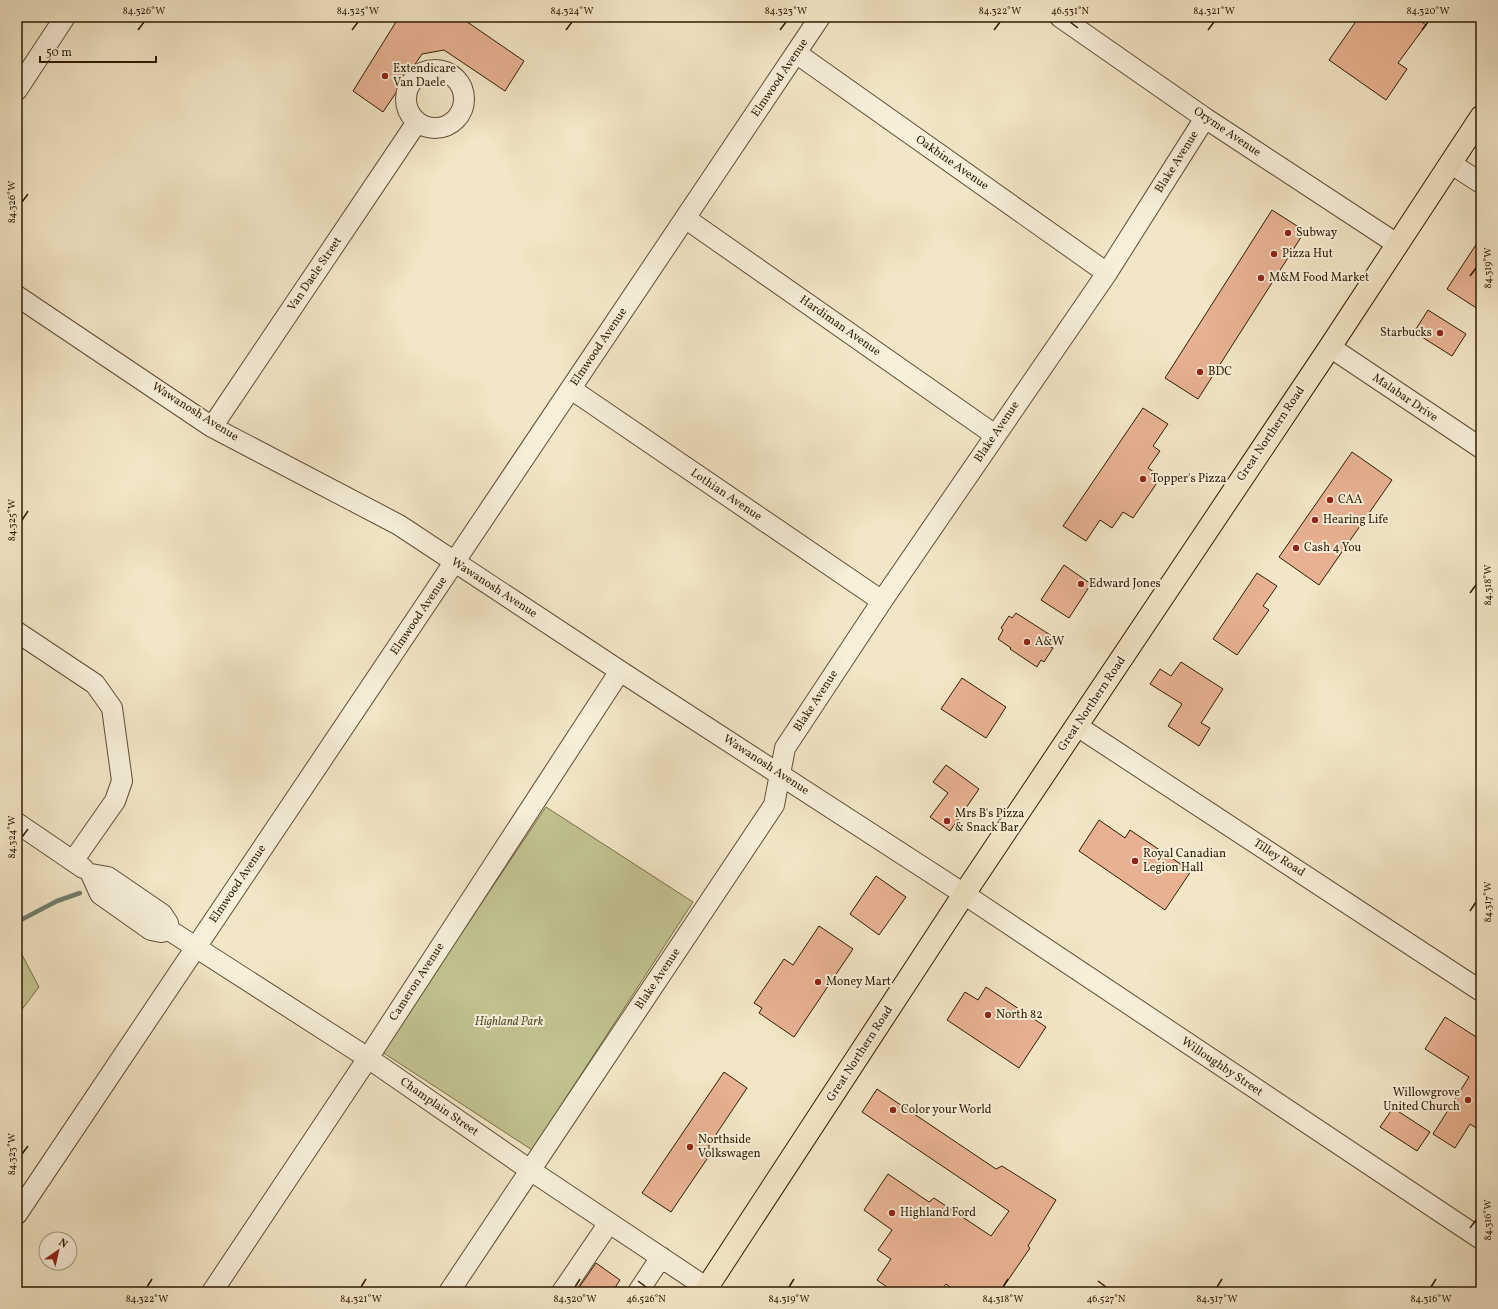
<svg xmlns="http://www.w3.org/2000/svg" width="1498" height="1309" viewBox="0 0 1498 1309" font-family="Vollkorn,serif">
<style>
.green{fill:#c2c390;stroke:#787049}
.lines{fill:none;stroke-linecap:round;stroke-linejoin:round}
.stream{stroke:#6f7e6e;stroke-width:4.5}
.building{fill:#e8b292;stroke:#2e1c02}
.minor-casing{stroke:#5f4e33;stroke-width:22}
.major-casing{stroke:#2e1c02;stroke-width:24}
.minor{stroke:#f7efda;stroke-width:20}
.major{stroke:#f2e6c6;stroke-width:22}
.ticks{fill:none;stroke:#2e1c02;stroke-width:1.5}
.poi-dot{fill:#8f2418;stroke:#f7efda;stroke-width:1.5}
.labels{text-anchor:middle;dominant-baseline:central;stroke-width:4;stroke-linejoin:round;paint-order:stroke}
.poi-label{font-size:12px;fill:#2e1c02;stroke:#f7efda;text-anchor:start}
.street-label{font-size:12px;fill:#2e1c02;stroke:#f7efda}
.park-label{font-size:12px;font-style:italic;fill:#5a4e2d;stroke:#f7efda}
.neatline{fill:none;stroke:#2e1c02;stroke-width:1.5}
.ticks-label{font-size:10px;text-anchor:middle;fill:#2e1c02}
</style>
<rect width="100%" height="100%" fill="#f2e6c6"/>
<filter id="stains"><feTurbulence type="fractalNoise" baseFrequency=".005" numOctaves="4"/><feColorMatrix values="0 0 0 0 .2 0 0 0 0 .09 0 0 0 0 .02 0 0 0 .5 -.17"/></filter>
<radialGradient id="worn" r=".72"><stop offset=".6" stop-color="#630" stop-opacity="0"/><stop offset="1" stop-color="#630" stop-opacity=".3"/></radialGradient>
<path class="green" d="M 546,807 L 693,902 L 532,1150 L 382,1052 Z
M 17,918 L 21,919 L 21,953 L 39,987 L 17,1016 Z"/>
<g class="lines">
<path class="stream" d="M 17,922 L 57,901 L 80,893"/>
</g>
<path class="building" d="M 399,17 L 460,17 L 524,61 L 505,91 L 444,50 L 422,54 L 383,112 L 353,91 Z
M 1359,17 L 1415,17 L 1426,25 L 1398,63 L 1407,69 L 1386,100 L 1329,60 Z
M 1272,210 L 1305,231 L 1198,399 L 1165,378 Z
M 1481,237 L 1481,311 L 1447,289 Z
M 1428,310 L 1466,334 L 1452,356 L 1414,332 Z
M 1143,408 L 1168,424 L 1153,446 L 1160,451 L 1148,468 L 1161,477 L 1133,518 L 1123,512 L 1112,528 L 1100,520 L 1086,541 L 1063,526 Z
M 1352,452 L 1392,480 L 1319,585 L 1279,557 Z
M 1064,565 L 1091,584 L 1069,618 L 1041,600 Z
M 1257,573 L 1277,586 L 1263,606 L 1269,610 L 1237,655 L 1213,639 Z
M 1016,613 L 1055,638 L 1049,646 L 1053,648 L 1044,662 L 1041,660 L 1037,667 L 1010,649 L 1011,648 L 998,639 L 1003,630 L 1001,628 L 1009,616 L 1012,618 Z
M 1181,662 L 1223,689 L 1201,723 L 1210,728 L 1199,746 L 1168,726 L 1182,704 L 1150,684 L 1160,669 L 1171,676 Z
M 962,678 L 1006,707 L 986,738 L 941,709 Z
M 946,765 L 979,789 L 950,831 L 930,817 L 948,793 L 933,782 Z
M 1099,820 L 1125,838 L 1130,830 L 1191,871 L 1165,910 L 1079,851 Z
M 876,876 L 906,897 L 879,935 L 850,914 Z
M 819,926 L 853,949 L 794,1037 L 759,1013 L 762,1008 L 754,1003 L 784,959 L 793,965 Z
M 986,987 L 1046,1027 L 1019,1068 L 947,1020 L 965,992 L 978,1000 Z
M 1445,1017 L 1481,1040 L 1481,1131 L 1470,1124 L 1455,1148 L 1433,1134 L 1469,1077 L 1425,1049 Z
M 724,1072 L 747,1088 L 709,1145 L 709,1156 L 671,1212 L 642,1193 Z
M 877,1089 L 996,1169 L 1002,1166 L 1056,1200 L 1028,1246 L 1030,1248 L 1000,1292 L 957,1292 L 946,1284 L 940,1292 L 894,1292 L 877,1280 L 891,1259 L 878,1250 L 892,1230 L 864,1210 L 888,1174 L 929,1202 L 934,1198 L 991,1236 L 1009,1211 L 862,1112 Z
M 1393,1108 L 1430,1132 L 1417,1151 L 1380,1127 Z
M 596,1263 L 620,1280 L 612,1292 L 576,1292 Z"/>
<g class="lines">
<g class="minor-casing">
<path id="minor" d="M 1060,17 L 1205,118 L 1397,244
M 796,53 L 1107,273
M406 99a29 29 0 1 1 58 0a29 29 0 1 1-58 0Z
M 17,90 L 65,17
M 1450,163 L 1481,183
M 685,218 L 995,435
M 17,296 L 212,427 L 399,525 L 620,671 L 964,894 L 1481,1239
M 1330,347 L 1481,448
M 571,389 L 882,601
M 212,427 L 417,122
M 17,632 L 95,684 L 112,708 L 122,781 L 115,801 L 73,861
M 1077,726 L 1481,991
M 17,823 L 83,868
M 169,930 L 161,932 L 151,930 L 100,894 L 91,874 L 108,877 L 162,914 L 168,923 L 169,930 L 368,1058 L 530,1170 L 707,1288
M 17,1214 L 820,17
M 212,1292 L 368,1058 L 620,671
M 449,1292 L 774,805 L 785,748 L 882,601 L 1107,273 L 1205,118
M 562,1292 L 609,1223
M 638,1292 L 661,1257"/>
</g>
<g class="major-casing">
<path id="major" d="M 704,1292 L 964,894 L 1330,347 L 1481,117"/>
</g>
<use href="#minor" class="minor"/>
<use href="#major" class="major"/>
</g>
<path class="ticks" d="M 1070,22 L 1078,28M 138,30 L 144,22M 352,30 L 358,22M 566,30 L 572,22M 780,30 L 786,22M 994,30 L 1000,22M 1208,30 L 1214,22M 1422,30 L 1428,22M 22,202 L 28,194M 1470,276 L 1476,268M 22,520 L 28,511M 1470,593 L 1476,585M 22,837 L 28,829M 1470,911 L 1476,902M 22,1154 L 28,1146M 1470,1228 L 1476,1220M 638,1281 L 646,1287M 1098,1281 L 1106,1287M 147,1287 L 152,1279M 361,1287 L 366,1279M 575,1287 L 580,1279M 789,1287 L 794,1279M 1003,1287 L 1008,1279M 1217,1287 L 1222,1279M 1431,1287 L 1436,1279"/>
<g class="poi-dot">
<circle cx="385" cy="76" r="4"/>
<circle cx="1288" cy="233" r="4"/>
<circle cx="1274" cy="254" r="4"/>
<circle cx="1261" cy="278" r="4"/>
<circle cx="1440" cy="333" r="4"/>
<circle cx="1200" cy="372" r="4"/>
<circle cx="1143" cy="479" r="4"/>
<circle cx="1330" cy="500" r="4"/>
<circle cx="1315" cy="520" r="4"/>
<circle cx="1296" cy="548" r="4"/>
<circle cx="1081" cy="584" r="4"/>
<circle cx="1027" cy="642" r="4"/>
<circle cx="947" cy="821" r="4"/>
<circle cx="1135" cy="861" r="4"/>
<circle cx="818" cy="982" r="4"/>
<circle cx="988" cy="1015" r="4"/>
<circle cx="1468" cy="1100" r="4"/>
<circle cx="893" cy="1110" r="4"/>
<circle cx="690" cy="1147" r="4"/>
<circle cx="892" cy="1213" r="4"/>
</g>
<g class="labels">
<g class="poi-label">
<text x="393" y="69">Extendicare<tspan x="393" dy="14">Van Daele</tspan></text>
<text x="1296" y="233">Subway</text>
<text x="1282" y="254">Pizza Hut</text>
<text x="1269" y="278">M&amp;M Food Market</text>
<text x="1432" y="333" text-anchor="end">Starbucks</text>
<text x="1208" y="372">BDC</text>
<text x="1151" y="479">Topper's Pizza</text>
<text x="1338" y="500">CAA</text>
<text x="1323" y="520">Hearing Life</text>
<text x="1304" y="548">Cash 4 You</text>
<text x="1089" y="584">Edward Jones</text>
<text x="1035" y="642">A&amp;W</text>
<text x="955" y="814">Mrs B's Pizza<tspan x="955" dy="14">&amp; Snack Bar</tspan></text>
<text x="1143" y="854">Royal Canadian<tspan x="1143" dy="14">Legion Hall</tspan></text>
<text x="826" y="982">Money Mart</text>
<text x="996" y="1015">North 82</text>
<text x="1460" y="1093" text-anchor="end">Willowgrove<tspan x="1460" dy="14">United Church</tspan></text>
<text x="901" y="1110">Color your World</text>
<text x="698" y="1140">Northside<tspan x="698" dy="14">Volkswagen</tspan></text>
<text x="900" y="1213">Highland Ford</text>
</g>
<g class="street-label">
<text transform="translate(780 78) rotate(-56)">Elmwood Avenue</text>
<text transform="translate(1227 132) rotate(34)">Oryme Avenue</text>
<text transform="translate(1177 162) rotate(-58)">Blake Avenue</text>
<text transform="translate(952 163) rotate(35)">Oakbine Avenue</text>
<text transform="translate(315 274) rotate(-56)">Van Daele Street</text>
<text transform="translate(840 326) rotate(35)">Hardiman Avenue</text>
<text transform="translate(599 347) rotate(-56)">Elmwood Avenue</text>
<text transform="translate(1405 398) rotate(34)">Malabar Drive</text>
<text transform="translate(195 412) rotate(32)">Wawanosh Avenue</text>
<text transform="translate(997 432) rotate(-56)">Blake Avenue</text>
<text transform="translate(1271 434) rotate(-56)">Great Northern Road</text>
<text transform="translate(726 495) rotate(34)">Lothian Avenue</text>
<text transform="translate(494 588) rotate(33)">Wawanosh Avenue</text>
<text transform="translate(419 616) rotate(-56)">Elmwood Avenue</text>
<text transform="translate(816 701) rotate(-57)">Blake Avenue</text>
<text transform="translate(1092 704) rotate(-56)">Great Northern Road</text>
<text transform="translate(766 765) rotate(33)">Wawanosh Avenue</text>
<text transform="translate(1279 858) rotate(33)">Tilley Road</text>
<text transform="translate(238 884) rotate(-56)">Elmwood Avenue</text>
<text transform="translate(658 979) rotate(-56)">Blake Avenue</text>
<text transform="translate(417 982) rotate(-57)">Cameron Avenue</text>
<text transform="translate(860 1054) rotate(-57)">Great Northern Road</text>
<text transform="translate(1222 1067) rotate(34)">Willoughby Street</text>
<text transform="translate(439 1107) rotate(35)">Champlain Street</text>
</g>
<g class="park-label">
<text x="509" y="1022">Highland Park</text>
</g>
</g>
<rect width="1498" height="1309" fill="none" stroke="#f2e6c6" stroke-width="44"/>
<g transform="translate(58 1251) rotate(34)"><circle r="19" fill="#f7efda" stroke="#a79b84"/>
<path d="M0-3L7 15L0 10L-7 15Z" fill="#8f2418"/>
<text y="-6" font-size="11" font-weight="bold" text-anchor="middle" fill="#2e1c02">N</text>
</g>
<path d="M40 56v6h116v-6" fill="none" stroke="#2e1c02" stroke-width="2"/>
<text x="46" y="56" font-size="12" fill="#2e1c02" stroke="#f7efda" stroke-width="3" paint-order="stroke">50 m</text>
<rect x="22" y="22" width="1454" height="1265" class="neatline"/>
<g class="ticks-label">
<text x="144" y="14">84.326°W</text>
<text x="358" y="14">84.325°W</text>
<text x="572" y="14">84.324°W</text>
<text x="786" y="14">84.323°W</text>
<text x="1000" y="14">84.322°W</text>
<text x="1070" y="14">46.531°N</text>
<text x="1214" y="14">84.321°W</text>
<text x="1428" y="14">84.320°W</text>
<text transform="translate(11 202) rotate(-90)" y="4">84.326°W</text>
<text transform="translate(1487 268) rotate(-90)" y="4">84.319°W</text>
<text transform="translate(11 520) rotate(-90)" y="4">84.325°W</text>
<text transform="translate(1487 585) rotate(-90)" y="4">84.318°W</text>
<text transform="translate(11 837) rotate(-90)" y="4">84.324°W</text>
<text transform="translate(1487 902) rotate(-90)" y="4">84.317°W</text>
<text transform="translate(11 1154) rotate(-90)" y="4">84.323°W</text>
<text transform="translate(1487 1220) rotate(-90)" y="4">84.316°W</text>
<text x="147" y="1302">84.322°W</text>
<text x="361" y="1302">84.321°W</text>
<text x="575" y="1302">84.320°W</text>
<text x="646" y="1302">46.526°N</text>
<text x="789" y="1302">84.319°W</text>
<text x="1003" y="1302">84.318°W</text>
<text x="1106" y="1302">46.527°N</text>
<text x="1217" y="1302">84.317°W</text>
<text x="1431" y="1302">84.316°W</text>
</g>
<rect width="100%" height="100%" filter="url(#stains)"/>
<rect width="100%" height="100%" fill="url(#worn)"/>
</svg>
